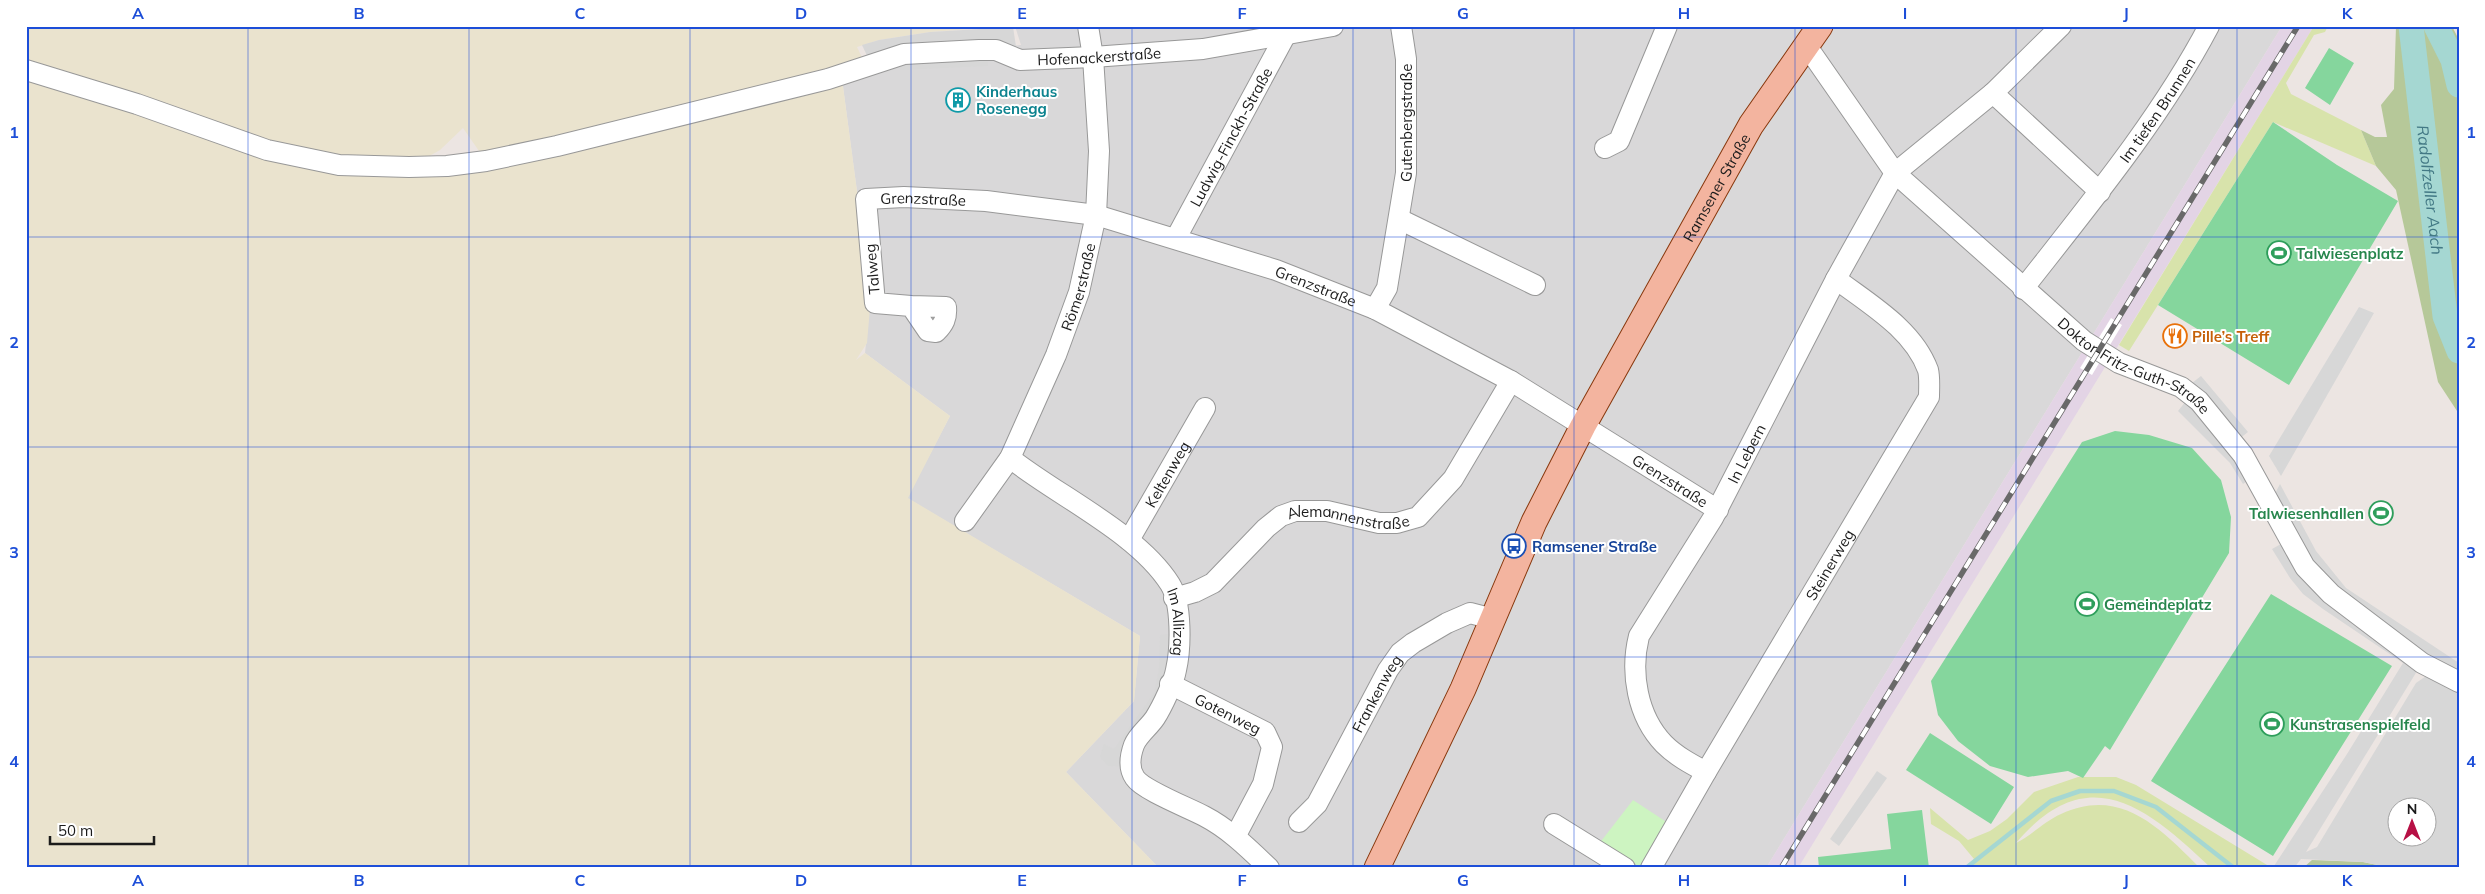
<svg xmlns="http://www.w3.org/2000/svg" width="2485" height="894" viewBox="0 0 2485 894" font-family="Mulish,sans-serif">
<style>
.residential{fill:#d9d8d9}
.industrial{fill:#e3d4e5}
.farmland{fill:#eae3ce;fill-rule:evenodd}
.grass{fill:#d8e3ab}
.forest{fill:#b6c899}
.park{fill:#cdf4c1}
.pitch{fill:#85d69d}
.parking{fill:#d7d7d7;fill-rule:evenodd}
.pier{fill:#fff}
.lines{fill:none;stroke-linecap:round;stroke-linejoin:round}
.stream{stroke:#a5d7d2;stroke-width:4.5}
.river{stroke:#a5d7d2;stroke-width:25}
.minor-casing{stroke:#989898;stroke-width:22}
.major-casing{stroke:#87370c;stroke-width:27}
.minor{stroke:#fff;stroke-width:20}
.major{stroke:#f3b49f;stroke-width:25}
.rail-casing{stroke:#696969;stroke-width:5.5}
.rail{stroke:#fff;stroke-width:4;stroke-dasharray:11;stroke-linecap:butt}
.grid{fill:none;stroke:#1d4ed8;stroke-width:1;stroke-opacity:0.55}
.labels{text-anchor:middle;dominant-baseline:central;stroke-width:4;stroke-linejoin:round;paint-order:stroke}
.street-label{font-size:15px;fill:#1b1b1b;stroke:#fff}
.culture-label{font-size:15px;font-weight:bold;fill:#0d838f;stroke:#fff;text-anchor:start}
.leisure-label{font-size:15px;font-weight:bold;fill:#27864d;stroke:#fff;text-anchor:start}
.food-label{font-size:15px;font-weight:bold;fill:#c56008;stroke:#fff;text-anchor:start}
.transit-label{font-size:15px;font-weight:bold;fill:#164399;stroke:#fff;text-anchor:start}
.water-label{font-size:16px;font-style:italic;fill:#437985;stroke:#fff}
.neatline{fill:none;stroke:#1d4ed8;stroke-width:2}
.grid-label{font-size:16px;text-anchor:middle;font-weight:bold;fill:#1d4ed8}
</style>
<rect width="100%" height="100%" fill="#ece5e2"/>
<path class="residential" d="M 1015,26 L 2282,26 L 1766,868 L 1159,868 L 1066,772 L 1134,701 L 1140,636 L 907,498 L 950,416 L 865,353 L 871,296 L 842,79 L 899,56 L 1021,45 Z"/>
<path class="industrial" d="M 2282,26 L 2314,26 L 1798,868 L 1766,868 Z"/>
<path class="farmland" d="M 26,26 L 1013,26 L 930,32 L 879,40 L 857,47 L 866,66 L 842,79 L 871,296 L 867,343 L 856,360 L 865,353 L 950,416 L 908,498 L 1140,636 L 1134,701 L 1066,772 L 1159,868 L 26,868 ZM 463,128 L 486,161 L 410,167 L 440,150 Z"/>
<path class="grass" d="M 2314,26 L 2328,26 L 2325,32 L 2314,35 L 2286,83 L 2291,94 L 2361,130 L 2376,166 L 2273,122 L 2129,351 L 2119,345 Z
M 2078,777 L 2116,777 L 2136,785 L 2272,868 L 2211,868 C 2147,807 2088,758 2016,843 C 2032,835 2045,821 2061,814 C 2121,786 2161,829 2200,868 L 1964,868 L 1974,859 L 1959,841 L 1931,824 L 1930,808 L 1968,840 L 1990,831 L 2007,819 L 2034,792 Z"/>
<path class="forest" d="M 2396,26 L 2452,26 L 2459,40 L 2459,414 L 2438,382 L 2396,190 L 2376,166 L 2361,130 L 2375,137 L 2387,137 L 2381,105 L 2394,89 Z
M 2312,860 L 2363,862 L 2392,868 L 2303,868 Z"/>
<path class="park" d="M 1633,800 L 1668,823 L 1642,867 L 1595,849 Z"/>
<path class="pitch" d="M 2329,48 L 2354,63 L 2330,105 L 2305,88 Z
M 2273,122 L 2337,165 L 2398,201 L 2289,385 L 2158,305 Z
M 2115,431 L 2149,435 L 2192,448 L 2221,480 L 2231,517 L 2229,553 L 2110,750 L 2105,746 L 2083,778 L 2068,771 L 2028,777 L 1990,766 L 1958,741 L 1938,715 L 1931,681 L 2082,442 Z
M 2271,594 L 2392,666 L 2273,856 L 2151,781 Z
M 1930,733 L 2014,787 L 1991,824 L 1906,770 Z
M 1922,810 L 1929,868 L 1819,868 L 1818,857 L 1891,849 L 1887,814 Z"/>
<path class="parking" d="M 1013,27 L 1017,53 L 987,50 L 988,66 L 900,70 L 898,55 L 871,64 L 862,45 L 879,40 L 930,32 Z
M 2359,307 L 2374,313 L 2281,476 L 2269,456 Z
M 2201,376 L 2248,432 L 2239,439 L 2192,383 Z
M 2186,401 L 2250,479 L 2243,484 L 2230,463 L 2178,411 Z
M 2280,484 L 2316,551 L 2346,588 L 2459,663 L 2459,682 L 2422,663 L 2306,852 L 2317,847 L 2416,683 L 2432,672 L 2459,687 L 2459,868 L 2392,868 L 2363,862 L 2301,859 L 2294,868 L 2274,866 L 2347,754 L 2403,663 L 2323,609 L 2303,594 L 2290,578 L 2272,549 L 2290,539 L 2270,503 ZM 2398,806 L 2428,806 L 2428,836 L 2398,836 Z
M 1175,633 L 1173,669 L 1131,767 L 1108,766 L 1100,757 L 1104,744 L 1114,749 L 1154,693 L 1159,668 L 1160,635 Z
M 1877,771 L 1887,778 L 1839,846 L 1830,839 Z"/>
<path class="pier" d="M 2111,318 L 2122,325 L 2092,375 L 2080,368 Z"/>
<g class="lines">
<path class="stream" d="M 1966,868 L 2051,801 L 2080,791 L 2114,791 L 2156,807 L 2234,868"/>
<g class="river">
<path id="s1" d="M 2411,26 L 2445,316 L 2459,351"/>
<path d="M 2436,26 L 2453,60 L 2459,85"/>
</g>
<g class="minor-casing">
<g id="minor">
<path id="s2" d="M 1806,45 L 1895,173 L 2084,341 L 2119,363 L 2181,387 L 2199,401 L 2243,455 L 2305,567 L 2331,594 L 2422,663 L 2459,682"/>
<path id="s3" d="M 26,70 L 137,104 L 267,150 L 339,165 L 409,167 L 447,166 L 486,161 L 557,146 L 828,79 L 904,54 L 979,50 L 996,50 L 1020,60 L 1093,57 L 1203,49 L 1333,26"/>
<path d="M 1993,93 L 2100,192"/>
<path d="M 1605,148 L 1619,141 L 1667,26"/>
<path d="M 1399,219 L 1535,285"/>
<path id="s4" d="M 1176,238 L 1285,36 L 1283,26"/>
<path id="s5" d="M 2023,289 C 2088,206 2160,119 2209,26"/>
<path id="s6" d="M 911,306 L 946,307 C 947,318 944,324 936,332 L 928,331 L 911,306 L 875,303 L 866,199 L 904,197 L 986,201 L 1096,215 L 1276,270 L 1375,309 L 1511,381 L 1718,510"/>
<path id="s7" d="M 1375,309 L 1387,288 L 1406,173 L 1406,59 L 1401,26"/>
<path id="s8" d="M 1010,458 C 1058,496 1138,533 1170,584 C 1182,603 1181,648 1176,670 C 1174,682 1162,707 1155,718 C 1149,727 1138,735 1134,745 C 1130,756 1128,768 1135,778 C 1143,790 1189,808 1204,816 C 1229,829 1248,848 1269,868"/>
<path id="s9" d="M 965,521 L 1010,458 L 1056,355 L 1079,292 L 1096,215 L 1099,151 L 1093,57 L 1088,26"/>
<path id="s10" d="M 1129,540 L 1205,408"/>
<path id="s11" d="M 1174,598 L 1195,592 L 1213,583 L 1266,528 L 1281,516 L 1295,511 L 1327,511 L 1379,523 L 1397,523 L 1418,517 L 1453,479 L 1511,381"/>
<path id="s12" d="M 1170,684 L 1265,732 L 1272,747 L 1263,784 L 1236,835"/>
<path id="s13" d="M 1706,772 C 1691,764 1676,756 1664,744 C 1637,716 1630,672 1639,636 L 1713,518 L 1836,279 L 1895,173 L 1993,93 L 2061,26"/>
<path id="s14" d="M 1299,822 L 1317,804 L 1388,670 L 1400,653 L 1413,643 L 1447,623 L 1470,613 L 1493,619"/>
<path d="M 1554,824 L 1625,868"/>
<path id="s15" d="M 1651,868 L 1706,772 L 1929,397 C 1929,388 1930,378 1928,370 C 1913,329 1869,304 1836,279"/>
</g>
</g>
<g class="major-casing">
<g id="major">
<path id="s16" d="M 1377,868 L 1463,689 L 1534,522 L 1583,426 L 1751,125 L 1820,26"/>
</g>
</g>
<use href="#minor" class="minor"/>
<use href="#major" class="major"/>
<g class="rail-casing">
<path id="rail" d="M 1781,868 L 2298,26"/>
</g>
<use href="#rail" class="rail"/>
</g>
<path class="grid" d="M 248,26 L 248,868M 469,26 L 469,868M 690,26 L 690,868M 911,26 L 911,868M 1132,26 L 1132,868M 1353,26 L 1353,868M 1574,26 L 1574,868M 1795,26 L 1795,868M 2016,26 L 2016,868M 2237,26 L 2237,868M 26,237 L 2459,237M 26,447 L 2459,447M 26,657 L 2459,657"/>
<defs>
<g id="building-ring" transform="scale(1.25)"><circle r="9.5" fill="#fff" stroke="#0f9aa8" stroke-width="1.5"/><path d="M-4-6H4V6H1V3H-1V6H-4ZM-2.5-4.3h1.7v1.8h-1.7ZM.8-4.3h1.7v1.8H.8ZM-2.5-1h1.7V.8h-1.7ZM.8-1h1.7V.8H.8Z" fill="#0f9aa8"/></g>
<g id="stadium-ring" transform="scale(1.25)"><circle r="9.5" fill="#fff" stroke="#2e9e5b" stroke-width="1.5"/><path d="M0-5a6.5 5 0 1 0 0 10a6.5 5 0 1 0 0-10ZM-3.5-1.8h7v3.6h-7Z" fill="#2e9e5b"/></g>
<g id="restaurant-ring" transform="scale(1.25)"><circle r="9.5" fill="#fff" stroke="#e8710a" stroke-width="1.5"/><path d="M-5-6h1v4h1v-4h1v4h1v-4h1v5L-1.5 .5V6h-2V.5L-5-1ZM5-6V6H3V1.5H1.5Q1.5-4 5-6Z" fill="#e8710a"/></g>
<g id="bus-ring" transform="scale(1.25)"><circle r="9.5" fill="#fff" stroke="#1a4fb4" stroke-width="1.5"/><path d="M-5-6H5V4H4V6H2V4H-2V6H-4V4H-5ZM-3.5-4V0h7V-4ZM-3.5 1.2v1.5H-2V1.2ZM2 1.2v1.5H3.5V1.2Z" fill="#1a4fb4"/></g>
</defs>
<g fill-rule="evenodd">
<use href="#building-ring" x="958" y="100"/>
<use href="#stadium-ring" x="2279" y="253"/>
<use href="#restaurant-ring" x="2175" y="336"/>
<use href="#stadium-ring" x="2381" y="513"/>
<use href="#bus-ring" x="1514" y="546"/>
<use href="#stadium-ring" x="2087" y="604"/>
<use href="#stadium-ring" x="2272" y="724"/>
</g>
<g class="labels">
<g class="street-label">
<text stroke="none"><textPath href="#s3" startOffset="1104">Hofenackerstraße</textPath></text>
<text stroke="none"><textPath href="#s5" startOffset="224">Im tiefen Brunnen</textPath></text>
<text stroke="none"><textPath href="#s7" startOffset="191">Gutenbergstraße</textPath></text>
<text stroke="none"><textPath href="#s4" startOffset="115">Ludwig-Finckh-Straße</textPath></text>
<text stroke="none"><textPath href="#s16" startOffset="761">Ramsener Straße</textPath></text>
<text stroke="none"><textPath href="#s6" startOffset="299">Grenzstraße</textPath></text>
<text transform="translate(872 269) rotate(-95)">Talweg</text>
<text stroke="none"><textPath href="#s9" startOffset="262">Römerstraße</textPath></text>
<text stroke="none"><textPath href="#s6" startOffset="704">Grenzstraße</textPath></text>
<text stroke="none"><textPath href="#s2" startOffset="465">Doktor-Fritz-Guth-Straße</textPath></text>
<text stroke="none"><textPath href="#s13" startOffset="378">In Lebern</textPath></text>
<text stroke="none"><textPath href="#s10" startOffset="76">Keltenweg</textPath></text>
<text stroke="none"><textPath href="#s6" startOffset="1109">Grenzstraße</textPath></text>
<text stroke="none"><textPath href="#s11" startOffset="206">Alemannenstraße</textPath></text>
<text stroke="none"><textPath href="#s15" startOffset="352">Steinerweg</textPath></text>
<text stroke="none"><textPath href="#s8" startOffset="244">Im Allizag</textPath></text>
<text stroke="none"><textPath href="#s14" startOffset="151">Frankenweg</textPath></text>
<text stroke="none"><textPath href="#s12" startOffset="65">Gotenweg</textPath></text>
</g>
<g class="culture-label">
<text x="976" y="91">Kinderhaus<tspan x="976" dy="17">Rosenegg</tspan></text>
</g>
<g class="leisure-label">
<text x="2296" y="253">Talwiesenplatz</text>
<text x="2364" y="513" text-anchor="end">Talwiesenhallen</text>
<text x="2104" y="604">Gemeindeplatz</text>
<text x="2290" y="724">Kunstrasenspielfeld</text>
</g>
<g class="food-label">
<text x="2192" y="336">Pille’s Treff</text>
</g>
<g class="transit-label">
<text x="1532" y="546">Ramsener Straße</text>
</g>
<g class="water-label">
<text stroke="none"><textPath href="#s1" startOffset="165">Radolfzeller Aach</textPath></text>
</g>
</g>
<rect width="2485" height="894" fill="none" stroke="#ffffff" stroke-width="55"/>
<g transform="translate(2412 822)"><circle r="24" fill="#ffffff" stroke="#a4a4a4"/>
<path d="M0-4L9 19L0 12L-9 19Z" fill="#b71045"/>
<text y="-8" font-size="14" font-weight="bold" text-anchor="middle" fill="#1b1b1b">N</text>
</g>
<path d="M50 836v8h104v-8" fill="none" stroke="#1b1b1b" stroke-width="2.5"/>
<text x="58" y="836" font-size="15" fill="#1b1b1b" stroke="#ffffff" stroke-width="4" paint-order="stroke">50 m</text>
<rect x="28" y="28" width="2430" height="838" class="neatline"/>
<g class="grid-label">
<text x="138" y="19">A</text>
<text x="359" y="19">B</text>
<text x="580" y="19">C</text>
<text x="801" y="19">D</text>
<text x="1022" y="19">E</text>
<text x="1242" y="19">F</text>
<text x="1463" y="19">G</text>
<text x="1684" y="19">H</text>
<text x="1905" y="19">I</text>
<text x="2126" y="19">J</text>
<text x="2347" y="19">K</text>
<text x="14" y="138">1</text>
<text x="2471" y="138">1</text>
<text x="14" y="348">2</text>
<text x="2471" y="348">2</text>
<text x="14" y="558">3</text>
<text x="2471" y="558">3</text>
<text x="14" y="767">4</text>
<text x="2471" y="767">4</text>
<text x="138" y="886">A</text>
<text x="359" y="886">B</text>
<text x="580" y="886">C</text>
<text x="801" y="886">D</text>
<text x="1022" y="886">E</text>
<text x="1242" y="886">F</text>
<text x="1463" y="886">G</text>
<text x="1684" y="886">H</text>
<text x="1905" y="886">I</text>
<text x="2126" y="886">J</text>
<text x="2347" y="886">K</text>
</g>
</svg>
